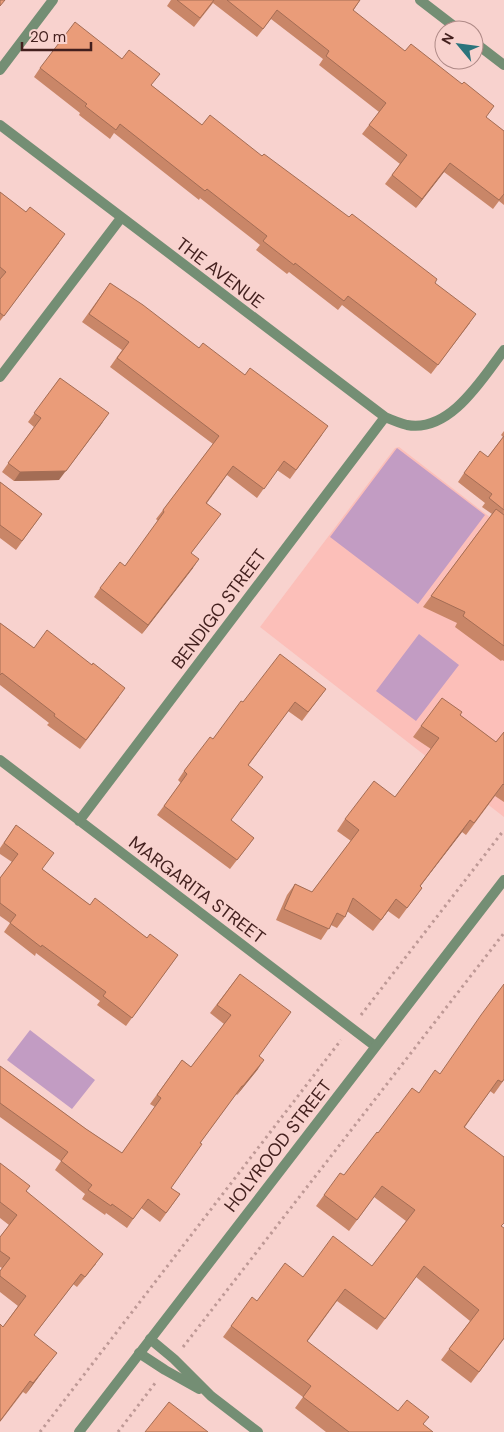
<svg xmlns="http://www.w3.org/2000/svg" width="504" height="1432" viewBox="0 0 504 1432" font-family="'DM Sans',sans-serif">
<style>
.built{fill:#fcbfb9}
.green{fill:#c29cc3}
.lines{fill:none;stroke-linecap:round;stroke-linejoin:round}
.path{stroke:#be9996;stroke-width:3;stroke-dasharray:2.5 4;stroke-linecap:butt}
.minor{stroke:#748e74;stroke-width:10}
.tertiary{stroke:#748e74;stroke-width:10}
.wall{fill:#c98668}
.shaded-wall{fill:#a46d55}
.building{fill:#ea9c79;stroke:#a46d55}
.labels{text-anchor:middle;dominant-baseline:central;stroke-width:4;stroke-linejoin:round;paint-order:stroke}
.street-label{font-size:18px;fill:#421f1d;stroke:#f8d2ce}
</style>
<rect width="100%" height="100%" fill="#f8d2ce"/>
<path class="built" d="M 399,447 L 504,528 L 504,817 L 260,627 L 395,448 Z"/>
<path class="green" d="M 397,448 L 485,515 L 418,604 L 330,537 Z
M 419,634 L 459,665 L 416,721 L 376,691 Z
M 30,1030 L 95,1080 L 72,1109 L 7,1060 Z"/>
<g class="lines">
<path class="path" d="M 361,1015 L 504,830
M 183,1347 L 504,933
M 40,1432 L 341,1040
M 118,1432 L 156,1382"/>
<path class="minor" d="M 420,0 L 459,30
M 474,42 L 504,65
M 0,70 L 53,0
M 0,125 L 385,417 C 392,420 399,423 407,425 C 450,433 482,379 504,350
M 0,377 L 121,218
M 0,760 L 375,1046
M 79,821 L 385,417
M 150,1339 L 174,1359 L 211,1396 L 258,1432
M 139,1353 L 165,1370 L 199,1389"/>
<path class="tertiary" d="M 79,1432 L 504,880"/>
</g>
<path class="wall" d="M 171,0 L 360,0 L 353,11 L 486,118 L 504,131 L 504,205 L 499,201 L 493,209 L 444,172 L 416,208 L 385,184 L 400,164 L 362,134 L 379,112 L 319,65 L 323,59 L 271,19 L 257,37 L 213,3 L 194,27 L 167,6 Z
M 40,68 L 151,85 L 202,125 L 262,156 L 435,283 L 470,323 L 431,374 L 342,305 L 338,310 L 289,272 L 287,274 L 256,250 L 260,245 L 200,198 L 199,200 L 114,133 L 110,139 L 79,115 L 80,113 L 34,77 Z
M 0,192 L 26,212 L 59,243 L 0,321 Z
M 110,283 L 199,348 L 322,435 L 290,479 L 277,470 L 257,498 L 227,475 L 207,503 L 214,523 L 191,553 L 193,568 L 142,634 L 94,597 L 100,588 L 125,566 L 158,521 L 156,519 L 163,510 L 213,444 L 110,367 L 122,350 L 82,322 Z
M 60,378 L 59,480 L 14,481 L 2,472 L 34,427 L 28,422 Z
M 504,431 L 504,661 L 502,660 L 501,661 L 455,627 L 457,623 L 423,607 L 492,514 L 482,507 L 485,503 L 458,482 L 464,473 L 488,457 L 503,437 L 501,435 Z
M 0,482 L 42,514 L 16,550 L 0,538 Z
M 0,623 L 34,648 L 119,697 L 80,749 L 47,725 L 49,723 L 0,685 Z
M 326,689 L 302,721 L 288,711 L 248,766 L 231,821 L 254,838 L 230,869 L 157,815 L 181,783 L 178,780 L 184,771 L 213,739 L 243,702 Z
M 460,715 L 496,742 L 504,732 L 504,802 L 495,796 L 466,835 L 462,832 L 420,886 L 422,888 L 399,919 L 388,911 L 373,931 L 347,911 L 345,917 L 337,928 L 331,925 L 321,940 L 276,920 L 287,895 L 295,884 L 312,892 L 351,841 L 337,831 L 345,819 L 395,797 L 431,749 L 413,737 L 421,726 Z
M 16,825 L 42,869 L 90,905 L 178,955 L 126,1026 L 97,1005 L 100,1001 L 36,953 L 35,956 L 4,932 L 10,923 L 0,916 L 0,878 L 12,862 L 0,854 L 0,848 Z
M 240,974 L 259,1056 L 258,1069 L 237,1095 L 236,1094 L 200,1143 L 171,1188 L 180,1194 L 160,1222 L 141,1208 L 127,1228 L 106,1213 L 105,1215 L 82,1199 L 85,1194 L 55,1170 L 61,1161 L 0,1117 L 0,1066 L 86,1129 L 122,1153 L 155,1107 L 150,1104 L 182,1060 L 191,1067 L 224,1024 L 210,1013 Z
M 440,1074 L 504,1080 L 494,1094 L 490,1091 L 465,1127 L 502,1227 L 504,1339 L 471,1383 L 441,1360 L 470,1321 L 416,1277 L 377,1330 L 337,1301 L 307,1342 L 398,1411 L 423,1425 L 433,1432 L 326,1432 L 295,1408 L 303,1397 L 223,1337 L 231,1326 L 257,1301 L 303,1277 L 372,1266 L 406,1221 L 374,1197 L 349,1231 L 316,1206 L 324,1195 L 344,1175 L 378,1133 L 419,1093 Z
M 0,1163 L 96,1264 L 77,1287 L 73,1284 L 34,1335 L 49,1363 L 26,1394 L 23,1392 L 0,1422 L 0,1324 L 3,1327 L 18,1306 L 0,1292 L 0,1271 L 2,1268 L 0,1267 L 0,1237 L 9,1225 L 0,1218 Z"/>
<path class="shaded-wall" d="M 450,163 L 444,172 L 416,208 L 422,199 Z
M 103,422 L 59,480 L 14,481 L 20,472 Z
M 199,559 L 193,568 L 142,634 L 148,625 Z
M 470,820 L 462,832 L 412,897 L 420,886 Z
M 396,899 L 388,911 L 373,931 L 381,920 Z
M 264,1060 L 258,1069 L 237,1095 L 243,1086 Z
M 81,1274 L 73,1284 L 26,1345 L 34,1335 Z
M 57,1353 L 49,1363 L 26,1394 L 33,1383 Z"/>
<path class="building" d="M 0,0 L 5,0 L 0,6 Z
M 177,0 L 214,0 L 200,18 Z
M 227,0 L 360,0 L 353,10 L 405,51 L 411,44 L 462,84 L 464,82 L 494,106 L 486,117 L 504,131 L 504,194 L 499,200 L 450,163 L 422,199 L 392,175 L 407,155 L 369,125 L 386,103 L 326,56 L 329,51 L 277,10 L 263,29 Z
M 75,22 L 122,59 L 129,50 L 160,74 L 151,85 L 202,125 L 210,115 L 262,156 L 264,154 L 349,217 L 352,214 L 437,279 L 435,283 L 476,314 L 438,365 L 348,296 L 344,301 L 295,263 L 294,265 L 263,241 L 267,236 L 207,189 L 205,191 L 120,124 L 116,130 L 85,106 L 87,104 L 40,68 Z
M 0,192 L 26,212 L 30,207 L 65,234 L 4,316 L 0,313 L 0,279 L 6,272 L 0,267 Z
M 110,283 L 143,305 L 199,348 L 203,343 L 245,375 L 250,368 L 328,426 L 296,470 L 284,461 L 264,489 L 233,466 L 206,503 L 221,514 L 191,553 L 199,559 L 148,625 L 100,588 L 120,562 L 125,566 L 164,512 L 163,510 L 219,436 L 117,358 L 129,342 L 89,314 Z
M 60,378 L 109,413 L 66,471 L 20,472 L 8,463 L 41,418 L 34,413 Z
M 504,436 L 504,510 L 489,498 L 492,494 L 464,473 L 480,451 L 488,457 Z
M 0,482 L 42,514 L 22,541 L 0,525 Z
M 496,509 L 504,515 L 504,646 L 463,616 L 465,612 L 431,596 Z
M 0,623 L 34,648 L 47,630 L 92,665 L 93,663 L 125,688 L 86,740 L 54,716 L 55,714 L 2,673 L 0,675 Z
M 280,654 L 326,689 L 308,712 L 295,702 L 248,765 L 263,777 L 231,820 L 254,838 L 237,860 L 164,806 L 187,774 L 184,771 L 210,737 L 213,739 L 241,701 L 243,702 Z
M 442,698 L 462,712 L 460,715 L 496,742 L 504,732 L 504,785 L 503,784 L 474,823 L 470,820 L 420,886 L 422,888 L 407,908 L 396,899 L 381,920 L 353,898 L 345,917 L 337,913 L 329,929 L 284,909 L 295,884 L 312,892 L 359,830 L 345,819 L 374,781 L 395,797 L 439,738 L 421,726 Z
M 16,825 L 54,853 L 42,869 L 90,905 L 95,898 L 147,938 L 150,934 L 178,955 L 132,1018 L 103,996 L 106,992 L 42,945 L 41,947 L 10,923 L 16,915 L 0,903 L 0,878 L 18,854 L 4,843 Z
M 240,974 L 291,1012 L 259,1056 L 264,1060 L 243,1086 L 242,1086 L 200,1143 L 202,1144 L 171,1188 L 180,1194 L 166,1213 L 148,1199 L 133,1219 L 112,1204 L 111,1206 L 88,1190 L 92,1185 L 61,1161 L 68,1152 L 0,1103 L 0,1066 L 86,1129 L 122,1153 L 161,1098 L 157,1095 L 182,1060 L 191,1067 L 231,1015 L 217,1005 Z
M 504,984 L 504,1079 L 502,1082 L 498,1080 L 464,1127 L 504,1157 L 504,1223 L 501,1226 L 504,1228 L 504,1338 L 479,1372 L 449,1349 L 479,1310 L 424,1266 L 385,1319 L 345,1289 L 307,1341 L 398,1411 L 407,1400 L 429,1417 L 423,1424 L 433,1432 L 349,1432 L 303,1397 L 311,1386 L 231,1326 L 252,1297 L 257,1301 L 285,1263 L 303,1277 L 333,1236 L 372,1266 L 415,1210 L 382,1186 L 357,1220 L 324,1195 L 340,1173 L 344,1175 L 377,1132 L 378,1133 L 412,1088 L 419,1093 L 435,1070 L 440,1074 L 481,1015 Z
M 0,1163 L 30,1186 L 26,1191 L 103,1254 L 85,1277 L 81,1274 L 34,1335 L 57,1353 L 33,1383 L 30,1381 L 0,1421 L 0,1324 L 3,1327 L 26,1296 L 0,1276 L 0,1271 L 10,1258 L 0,1251 L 0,1237 L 17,1215 L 0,1202 Z
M 169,1402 L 208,1432 L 145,1432 Z"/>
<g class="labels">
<g class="street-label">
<text transform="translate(220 273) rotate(37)">THE AVENUE</text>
<text transform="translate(219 609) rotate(-53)">BENDIGO STREET</text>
<text transform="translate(197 890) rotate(37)">MARGARITA STREET</text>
<text transform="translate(278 1146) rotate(-52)">HOLYROOD STREET</text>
</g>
</g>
<g transform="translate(459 45) rotate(299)"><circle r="24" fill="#f8d2ce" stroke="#af8a87"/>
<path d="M0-4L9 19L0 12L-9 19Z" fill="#2b747c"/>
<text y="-8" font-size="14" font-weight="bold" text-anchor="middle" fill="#421f1d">N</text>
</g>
<path d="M22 42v8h69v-8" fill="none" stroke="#421f1d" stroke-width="2.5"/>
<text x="30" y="42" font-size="15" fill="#421f1d" stroke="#f8d2ce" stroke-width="4" paint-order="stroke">20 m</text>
</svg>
